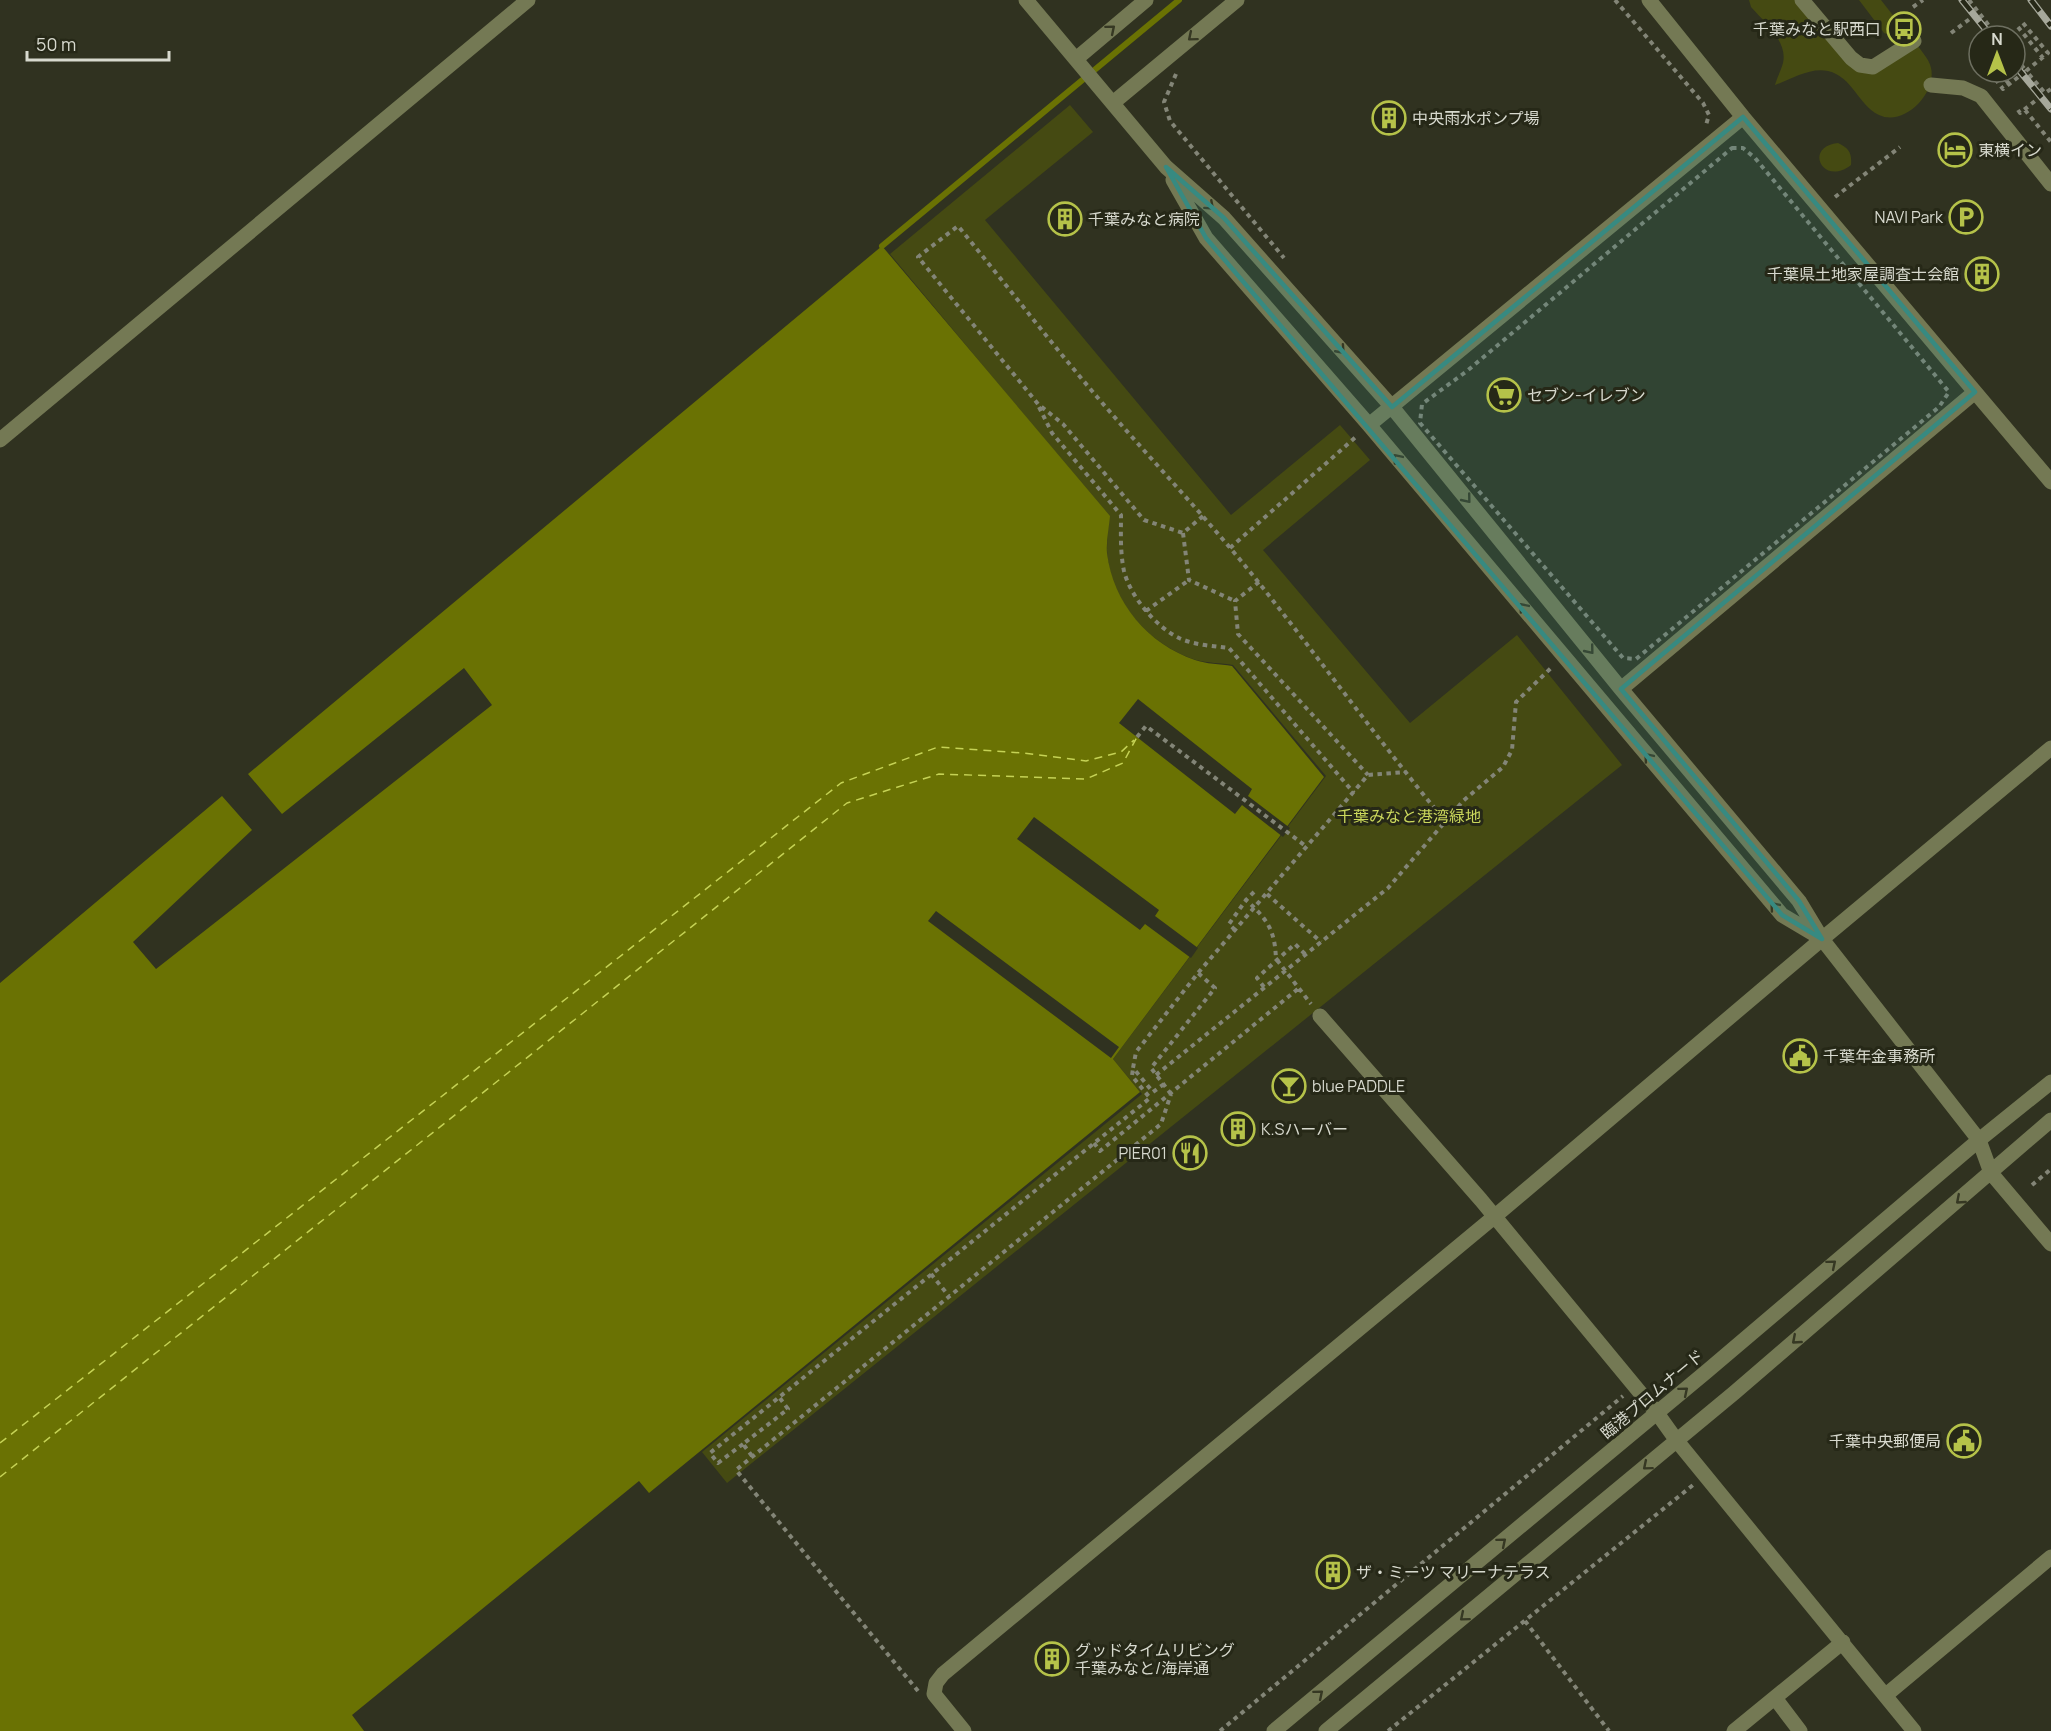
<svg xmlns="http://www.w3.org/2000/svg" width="2051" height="1731" viewBox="0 0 2051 1731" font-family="Manrope,'Noto Sans JP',sans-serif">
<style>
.green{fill:#454a12}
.water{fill:#6a7203}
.pier{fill:#303220}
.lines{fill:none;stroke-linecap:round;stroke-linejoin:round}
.stream{stroke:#6a7203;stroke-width:6}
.ferry{stroke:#c5d255;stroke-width:1.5;stroke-dasharray:8 6;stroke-linecap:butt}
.path{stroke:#838577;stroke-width:4;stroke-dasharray:4.5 4.5;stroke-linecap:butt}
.minor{stroke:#747954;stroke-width:15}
.rail-casing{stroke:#a6a89b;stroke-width:7}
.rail{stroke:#262817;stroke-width:4.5;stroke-dasharray:14;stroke-linecap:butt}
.path-bridge{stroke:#838577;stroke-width:4;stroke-dasharray:4.5 4.5;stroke-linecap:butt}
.oneway{stroke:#363823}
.marked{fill:#378a81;fill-opacity:0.2;stroke:#378a81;stroke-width:4.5;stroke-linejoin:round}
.labels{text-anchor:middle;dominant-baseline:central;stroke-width:6;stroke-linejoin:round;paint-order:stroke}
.poi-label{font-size:16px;fill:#d7d9ce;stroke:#262817;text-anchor:start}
.park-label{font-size:16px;fill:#cbd85c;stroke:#262817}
.street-label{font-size:16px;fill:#d7d9ce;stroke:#262817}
</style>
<rect width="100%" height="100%" fill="#303220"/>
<path class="green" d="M 1749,0 L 1802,0 L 1860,65 L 1914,41 C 1920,50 1929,58 1931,68 C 1937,93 1904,127 1879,115 C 1858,105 1853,77 1828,71 C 1810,67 1792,79 1775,85 C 1777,78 1781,70 1783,63 C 1788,41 1764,22 1751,7 Z
M 1859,0 L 1881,0 L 1906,32 L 1895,37 L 1884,33 Z
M 1070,105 L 1093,132 L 985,220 L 1231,515 L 1340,425 L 1370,460 L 1263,550 L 1410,723 L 1517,635 L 1622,765 L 727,1483 L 702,1452 L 1142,1094 L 1113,1059 L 1326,776 L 1233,665 C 1221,663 1207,663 1196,660 C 1149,645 1109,600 1107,550 C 1107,539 1108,528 1109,517 L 890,254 Z
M 1838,143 C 1849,148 1852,153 1851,165 C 1823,187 1803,147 1838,143 Z"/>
<path class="water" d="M 882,246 L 1110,516 C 1109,528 1106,541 1107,553 C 1113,603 1148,644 1195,660 C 1206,664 1220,664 1232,666 L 1324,777 L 1113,1059 L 1140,1092 L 649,1493 L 639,1481 L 352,1715 L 364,1731 L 0,1731 L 0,983 L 222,796 L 252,830 L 133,942 L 156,969 L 492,705 L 464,668 L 282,814 L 248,774 Z"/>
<path class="pier" d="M 1138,699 L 1252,789 L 1248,796 L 1290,828 L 1283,837 L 1242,805 L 1235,814 L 1119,723 Z
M 1034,817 L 1159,910 L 1155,916 L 1198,948 L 1191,958 L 1145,924 L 1140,930 L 1017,839 Z
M 936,911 L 1119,1047 L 1111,1058 L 928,921 Z"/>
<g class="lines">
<path class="stream" d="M 882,246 L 1179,0"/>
<path class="ferry" d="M 0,1443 L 841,783 L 938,747 L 1023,753 L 1086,761 L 1121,752 L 1134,740
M 0,1477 L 847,803 L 939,774 L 1086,779 L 1123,763 L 1137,737"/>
<path class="path" d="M 1615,0 L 1703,103 L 1709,115 L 1706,125
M 1969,0 L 1997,36
M 1913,7 L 1923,0
M 2023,23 L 2048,53 L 2026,71 L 2045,93 L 2051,89
M 2018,27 L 2043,58
M 1951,33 L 1979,12
M 1978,57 L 1979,58
M 1990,72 L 2003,89 L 2026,71 L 2015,57
M 2000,72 L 2009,84
M 1176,74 L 1164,102 L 1170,121 L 1284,258
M 2018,110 L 2020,113 L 2045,93
M 2025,110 L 2051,142
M 1732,148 L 1743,148 L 1755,158 L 1949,392 L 1939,407 L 1636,659 L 1623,658 L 1420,423 L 1422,404 L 1467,371 Z
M 1835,197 L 1900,147
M 1039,407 L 1052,433 L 1121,515 C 1121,533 1120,552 1124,571 C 1130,596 1156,627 1179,638 C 1194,645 1213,646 1229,648 L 1354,793
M 1203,516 L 1183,533 L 1144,520 L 1063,424 L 1038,404 L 918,257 L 958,226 C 1005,283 1050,342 1098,398 C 1151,460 1208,519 1259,583 C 1322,662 1381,744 1446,822
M 1183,533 L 1189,580 L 1235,601
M 1230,548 L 1357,436
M 1259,582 L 1235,601 L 1238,634 L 1368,775
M 1146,611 L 1189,580
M 1137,737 L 1146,726 L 1307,847
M 1267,894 L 1321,942
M 1235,930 L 1229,924 L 1246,900
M 1277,960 L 1311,1004
M 1264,987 L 1257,978 L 1295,944 L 1305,954
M 1156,1075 L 1388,888 L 1463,801 L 1503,767 L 1512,750 L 1516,702 L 1553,666
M 1164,1084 L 1153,1092 L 1133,1068 L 1136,1052 L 1198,973 L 1368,775 L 1405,772
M 1171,1094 L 1151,1068 L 1215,988 L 1198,973
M 1094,1143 L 1100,1151 L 1299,988
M 2032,1185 L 2051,1169
M 931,1274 L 949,1296
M 743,1444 L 718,1463 L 710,1453 L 1150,1098 L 1132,1076 L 1133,1068
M 752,1456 L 743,1444 L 788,1409 L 779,1397
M 1525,1621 L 1609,1731
M 918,1691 L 736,1470 L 1161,1124 L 1171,1094
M 1220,1731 L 1623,1396
M 1388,1731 L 1693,1485"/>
<path class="minor" d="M 1026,0 L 1166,167 L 1224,218 L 1392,407 L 1621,689 L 1799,901 L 1822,939 L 1979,1140 L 1991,1173 L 2051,1244
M 1649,0 L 1743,117 L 2051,482
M 1802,0 L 1851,58 L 1860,65 L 1873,67 L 1914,41
M 1076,59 L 1146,0
M 1931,85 L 1963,88 L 1981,96 L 2051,184
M 1114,102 L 1237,0
M 1173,180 L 1206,238 L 1369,425 L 1782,915 L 1819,937
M 1369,425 L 1743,117
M 0,440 L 528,0
M 1621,689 L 1975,392
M 1320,1016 L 1481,1200 L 1657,1413 L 1677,1441 L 1914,1731
M 1886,1695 L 2051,1557
M 1775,1698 L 1800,1731
M 964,1731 L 934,1694 L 936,1683 L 943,1674 L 1494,1217 L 1822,939 L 2051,748
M 1274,1731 L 1706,1372 L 1979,1140 L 2051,1082
M 1326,1731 L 1734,1393 L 2051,1120
M 1734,1731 L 1843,1642"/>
<g class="rail-casing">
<path id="rail" d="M 1962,0 L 1991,36
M 2031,0 L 2051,26
M 2015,65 L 2051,109"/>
</g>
<use href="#rail" class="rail"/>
<path class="path-bridge" d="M 1254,892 L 1246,900 C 1268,920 1275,930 1276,960"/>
</g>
<defs><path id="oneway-chevron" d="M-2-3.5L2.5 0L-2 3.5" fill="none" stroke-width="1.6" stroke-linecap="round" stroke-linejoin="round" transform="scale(1.5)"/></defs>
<g class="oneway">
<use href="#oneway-chevron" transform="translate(1111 29) rotate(-40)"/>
<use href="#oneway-chevron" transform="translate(1192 37) rotate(140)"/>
<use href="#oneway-chevron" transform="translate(1210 206) rotate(42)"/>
<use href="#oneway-chevron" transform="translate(1341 350) rotate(48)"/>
<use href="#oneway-chevron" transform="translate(1397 458) rotate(-130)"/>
<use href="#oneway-chevron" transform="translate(1467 499) rotate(51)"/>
<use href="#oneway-chevron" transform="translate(1523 607) rotate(-130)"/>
<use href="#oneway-chevron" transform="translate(1590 650) rotate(51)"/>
<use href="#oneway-chevron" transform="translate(1648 757) rotate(-130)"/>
<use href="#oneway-chevron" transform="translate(1774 906) rotate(-130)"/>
<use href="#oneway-chevron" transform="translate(1960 1200) rotate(139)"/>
<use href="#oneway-chevron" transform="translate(1832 1264) rotate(-40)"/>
<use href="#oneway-chevron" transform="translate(1796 1340) rotate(139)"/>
<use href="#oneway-chevron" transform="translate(1684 1391) rotate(-40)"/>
<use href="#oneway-chevron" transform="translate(1647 1466) rotate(140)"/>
<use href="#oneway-chevron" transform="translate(1502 1542) rotate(-40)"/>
<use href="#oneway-chevron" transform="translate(1464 1617) rotate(140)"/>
<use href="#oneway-chevron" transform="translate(1319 1694) rotate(-40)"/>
</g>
<path class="marked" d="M 1743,117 L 1975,392 L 1621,689 L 1799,901 L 1822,939 L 1782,915 L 1206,238 L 1166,167 L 1224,218 L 1392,407 Z"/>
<defs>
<g id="bus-ring" transform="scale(1.725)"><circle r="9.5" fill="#262817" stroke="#b5c249" stroke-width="1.5"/><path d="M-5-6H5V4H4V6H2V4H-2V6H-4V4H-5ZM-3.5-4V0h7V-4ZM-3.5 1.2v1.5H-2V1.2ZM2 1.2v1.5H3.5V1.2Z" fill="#b5c249"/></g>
<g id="building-ring" transform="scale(1.725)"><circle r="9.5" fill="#262817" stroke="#b5c249" stroke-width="1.5"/><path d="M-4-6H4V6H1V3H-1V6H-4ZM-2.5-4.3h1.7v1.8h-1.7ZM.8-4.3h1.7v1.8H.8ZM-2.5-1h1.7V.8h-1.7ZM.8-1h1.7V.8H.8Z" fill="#b5c249"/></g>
<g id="hotel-ring" transform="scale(1.725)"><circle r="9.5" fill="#262817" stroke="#b5c249" stroke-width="1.5"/><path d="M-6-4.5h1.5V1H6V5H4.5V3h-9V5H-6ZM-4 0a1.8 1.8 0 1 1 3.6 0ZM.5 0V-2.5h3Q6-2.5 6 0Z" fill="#b5c249"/></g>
<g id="parking-ring" transform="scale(1.725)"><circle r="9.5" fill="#262817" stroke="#b5c249" stroke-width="1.5"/><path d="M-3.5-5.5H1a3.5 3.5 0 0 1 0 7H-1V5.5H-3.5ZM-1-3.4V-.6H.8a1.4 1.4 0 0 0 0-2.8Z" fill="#b5c249"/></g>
<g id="supermarket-ring" transform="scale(1.725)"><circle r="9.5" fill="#262817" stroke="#b5c249" stroke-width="1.5"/><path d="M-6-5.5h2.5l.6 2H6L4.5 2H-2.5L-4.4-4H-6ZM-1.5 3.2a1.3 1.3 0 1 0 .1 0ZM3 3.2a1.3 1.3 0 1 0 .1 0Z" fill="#b5c249"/></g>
<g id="civic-ring" transform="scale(1.725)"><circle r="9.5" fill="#262817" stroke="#b5c249" stroke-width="1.5"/><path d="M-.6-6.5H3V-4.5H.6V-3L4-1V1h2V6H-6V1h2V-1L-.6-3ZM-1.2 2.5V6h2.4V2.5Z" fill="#b5c249"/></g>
<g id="bar-ring" transform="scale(1.725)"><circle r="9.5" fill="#262817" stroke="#b5c249" stroke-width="1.5"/><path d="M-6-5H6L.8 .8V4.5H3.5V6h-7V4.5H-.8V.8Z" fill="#b5c249"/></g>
<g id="restaurant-ring" transform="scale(1.725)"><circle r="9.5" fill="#262817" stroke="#b5c249" stroke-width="1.5"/><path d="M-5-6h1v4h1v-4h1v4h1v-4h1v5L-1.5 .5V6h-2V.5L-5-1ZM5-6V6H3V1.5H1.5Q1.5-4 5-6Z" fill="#b5c249"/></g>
</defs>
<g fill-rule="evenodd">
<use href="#bus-ring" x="1904" y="29"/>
<use href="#building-ring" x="1389" y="118"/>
<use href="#hotel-ring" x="1955" y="150"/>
<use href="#parking-ring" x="1966" y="217"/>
<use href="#building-ring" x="1065" y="219"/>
<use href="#building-ring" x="1982" y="274"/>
<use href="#supermarket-ring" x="1504" y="395"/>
<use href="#civic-ring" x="1800" y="1056"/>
<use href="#bar-ring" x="1289" y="1086"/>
<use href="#building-ring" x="1238" y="1129"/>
<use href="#restaurant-ring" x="1190" y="1153"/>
<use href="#civic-ring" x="1964" y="1441"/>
<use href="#building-ring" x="1333" y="1572"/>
<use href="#building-ring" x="1052" y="1659"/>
</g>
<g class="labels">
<g class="poi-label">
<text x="1881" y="29" text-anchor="end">千葉みなと駅西口</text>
<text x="1412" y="118">中央雨水ポンプ場</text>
<text x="1978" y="150">東横イン</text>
<text x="1943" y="217" text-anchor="end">NAVI Park</text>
<text x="1088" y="219">千葉みなと病院</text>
<text x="1959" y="274" text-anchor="end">千葉県土地家屋調査士会館</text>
<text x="1527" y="395">セブン-イレブン</text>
<text x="1823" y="1056">千葉年金事務所</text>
<text x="1312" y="1086">blue PADDLE</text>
<text x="1261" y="1129">K.Sハーバー</text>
<text x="1167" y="1153" text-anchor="end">PIER01</text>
<text x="1941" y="1441" text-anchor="end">千葉中央郵便局</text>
<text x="1356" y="1572">ザ・ミーツ マリーナテラス</text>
<text x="1075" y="1650">グッドタイムリビング<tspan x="1075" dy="18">千葉みなと/海岸通</tspan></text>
</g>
<g class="park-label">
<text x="1409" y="816">千葉みなと港湾緑地</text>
</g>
<g class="street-label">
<text transform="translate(1652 1394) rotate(-40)">臨港プロムナード</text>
</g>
</g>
<g transform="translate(1997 54)"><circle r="28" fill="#262817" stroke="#6d6f60" stroke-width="1.5"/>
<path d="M0-4.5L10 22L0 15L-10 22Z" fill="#b5c249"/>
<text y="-9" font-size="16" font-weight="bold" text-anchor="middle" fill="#d7d9ce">N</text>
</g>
<path d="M27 51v9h142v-9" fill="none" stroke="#d7d9ce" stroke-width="3"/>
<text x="36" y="51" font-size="18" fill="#d7d9ce" stroke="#262817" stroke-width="4.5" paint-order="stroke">50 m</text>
</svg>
